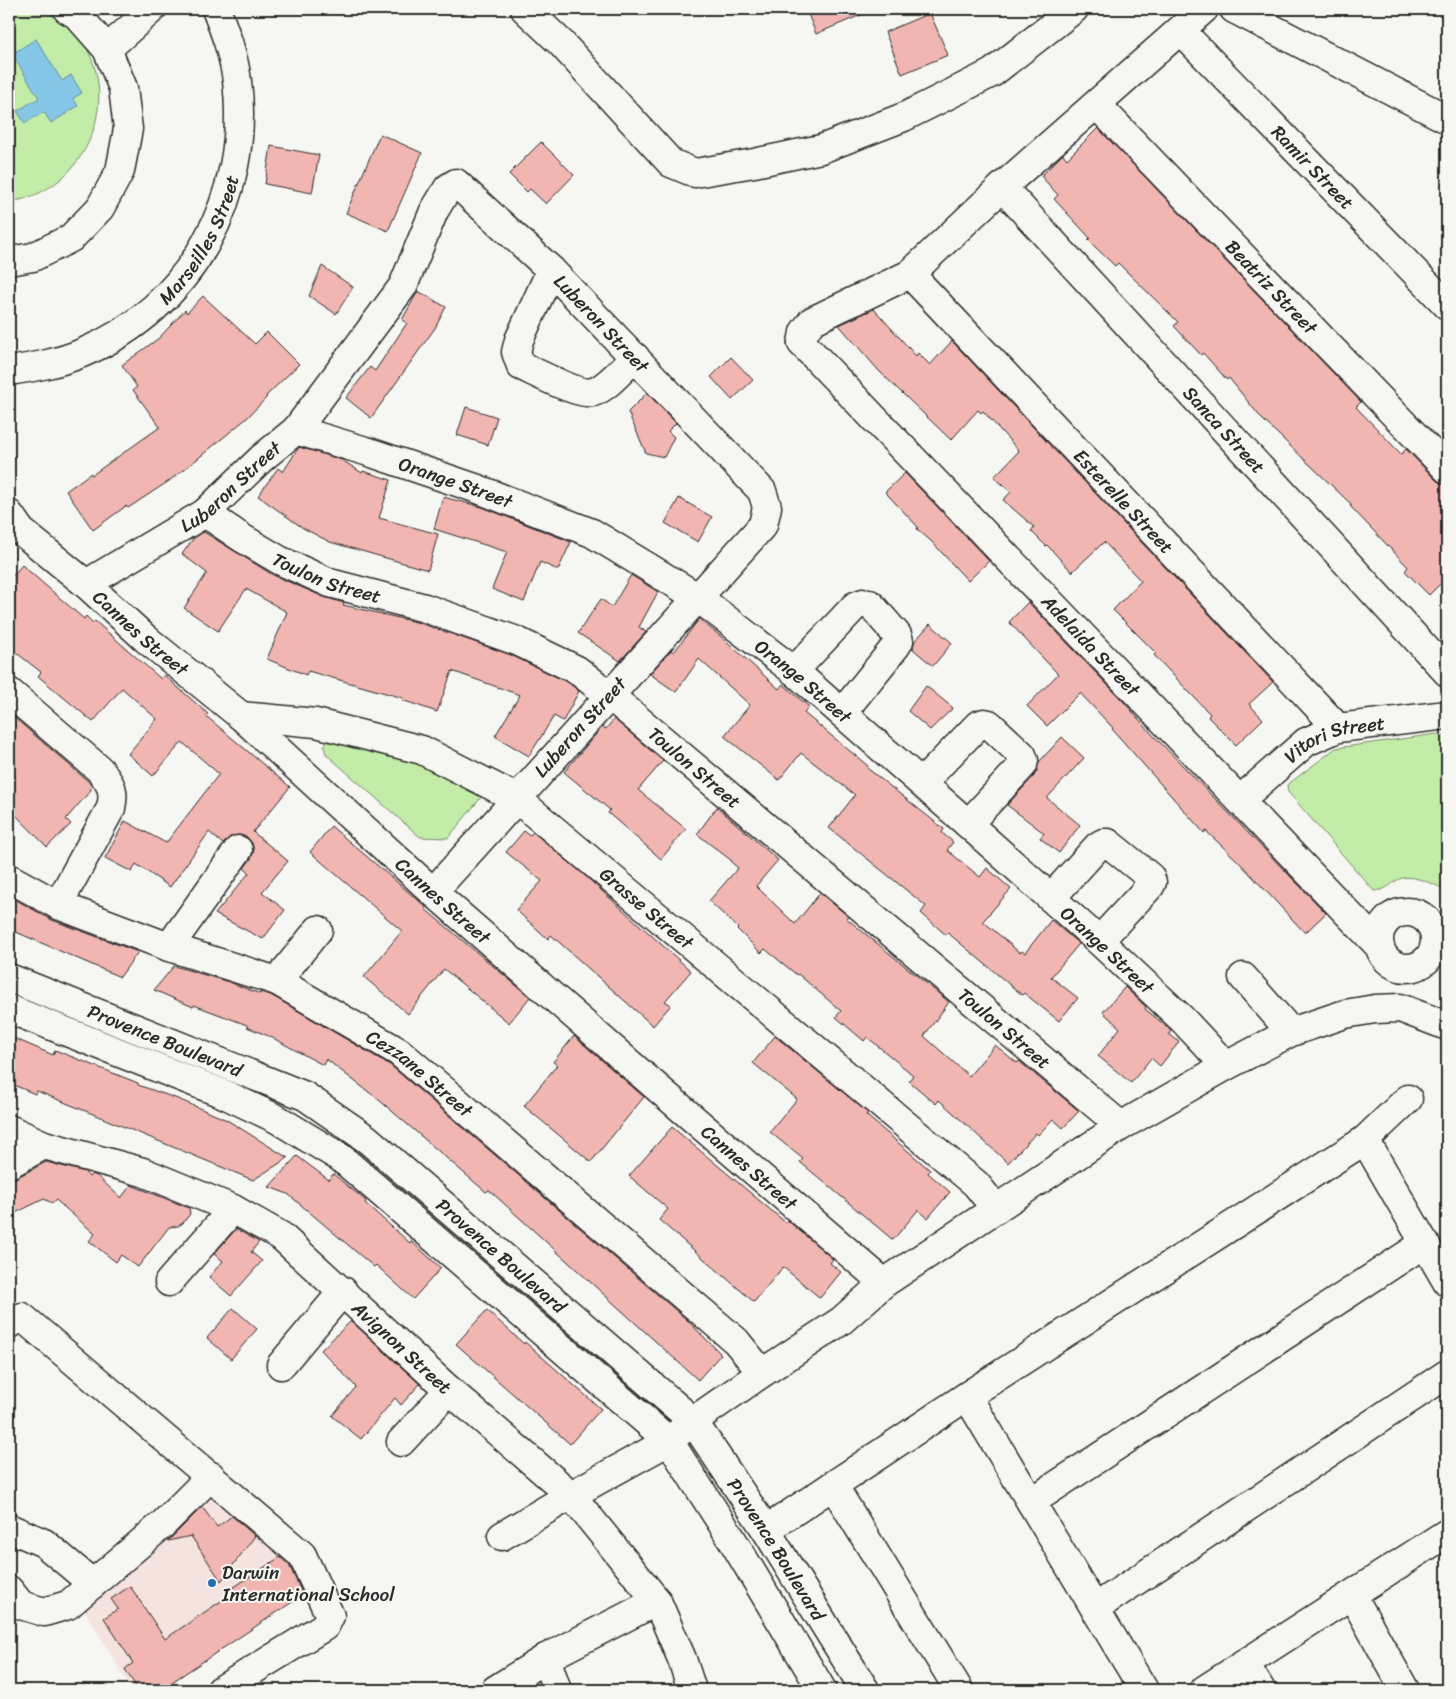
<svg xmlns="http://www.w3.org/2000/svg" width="1456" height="1699" viewBox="0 0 1456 1699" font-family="Sriracha,sans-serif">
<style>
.built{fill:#f4e3df}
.green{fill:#c2eca8;stroke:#768c6a}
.water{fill:#86c7e7;stroke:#62899c}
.building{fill:#f1b6b2;stroke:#2b2b2b}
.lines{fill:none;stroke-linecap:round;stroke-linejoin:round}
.minor-casing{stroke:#2b2b2b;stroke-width:31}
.tertiary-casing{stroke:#2b2b2b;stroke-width:31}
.minor{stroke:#f6f6f2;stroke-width:28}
.tertiary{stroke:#f6f6f2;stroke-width:28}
.poi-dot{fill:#1f6fb2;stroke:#f6f6f2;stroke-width:2}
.labels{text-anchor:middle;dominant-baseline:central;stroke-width:4;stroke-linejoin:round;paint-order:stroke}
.street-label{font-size:19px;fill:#2b2b2b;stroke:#f6f6f2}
.poi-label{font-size:19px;fill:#2b2b2b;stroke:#f6f6f2;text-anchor:start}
</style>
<rect width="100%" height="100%" fill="#f6f6f2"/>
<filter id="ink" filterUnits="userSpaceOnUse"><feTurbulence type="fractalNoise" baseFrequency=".02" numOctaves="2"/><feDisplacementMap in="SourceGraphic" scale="10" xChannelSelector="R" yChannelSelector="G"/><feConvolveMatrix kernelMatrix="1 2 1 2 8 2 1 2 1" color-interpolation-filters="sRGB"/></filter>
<g filter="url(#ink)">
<path class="built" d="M 219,1486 L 320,1577 L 310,1589 L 161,1690 L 132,1690 L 83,1607 Z"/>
<path class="green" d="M 9,9 C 18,9 43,6 51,9 C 63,13 71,26 78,35 C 126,97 86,192 9,202 Z
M 332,734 L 375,739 L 483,795 L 448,838 L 420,837 L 326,754 L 324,746 Z
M 1437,734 L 1447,737 L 1447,887 L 1444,889 C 1433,884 1414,875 1402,878 C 1390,882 1390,890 1374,891 L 1288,792 L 1287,785 L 1336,748 Z"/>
<path class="water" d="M 36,39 L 62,81 L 71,75 L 82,93 L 73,98 L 78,106 L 51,123 L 44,112 L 25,123 L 17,111 L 39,98 L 12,54 Z"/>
<path class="building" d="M 806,9 L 875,9 L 816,34 Z
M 930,13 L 948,55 L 902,74 L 885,32 Z
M 1098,128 L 1361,402 L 1356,407 L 1401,454 L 1406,449 L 1436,480 L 1442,484 L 1447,484 L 1447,577 L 1429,595 L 1405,571 L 1408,567 L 1350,506 L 1352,505 L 1262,419 L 1229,378 L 1227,380 L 1203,353 L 1201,355 L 1174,326 L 1178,322 L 1118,263 L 1115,266 L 1088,240 L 1090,238 L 1054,199 L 1058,195 L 1041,176 L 1063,154 L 1067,159 Z
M 380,134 L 422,153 L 388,231 L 346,213 Z
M 541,142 L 574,175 L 546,204 L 530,189 L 527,192 L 509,174 Z
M 271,146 L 319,155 L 312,193 L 265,184 Z
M 322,266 L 353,287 L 336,314 L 309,296 Z
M 418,291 L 446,307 L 435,328 L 371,418 L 346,398 L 370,367 L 375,371 L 407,323 L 402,320 Z
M 203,296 L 255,344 L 267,332 L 299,364 L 266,396 L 267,397 L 247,418 L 196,460 L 169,481 L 128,508 L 126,506 L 93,530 L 66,491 L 91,473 L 92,475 L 160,427 L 133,390 L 137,387 L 122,365 L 159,338 L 185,310 L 187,313 Z
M 874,309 L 916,356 L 918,353 L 930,365 L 952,341 L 1273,682 L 1249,704 L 1263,719 L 1236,745 L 1208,717 L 1210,714 L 1154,655 L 1156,653 L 1113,610 L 1141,581 L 1104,542 L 1072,572 L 1047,545 L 1046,546 L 1031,531 L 1034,527 L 1003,500 L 1011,492 L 994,477 L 1019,451 L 983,411 L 981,413 L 978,410 L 951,440 L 879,371 L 839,325 Z
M 731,357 L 753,380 L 732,400 L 711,377 Z
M 647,393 L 676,423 L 668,431 L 674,437 L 664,457 L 646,453 L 628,412 Z
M 466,407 L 497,417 L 488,445 L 457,435 Z
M 299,447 L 342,460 L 362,473 L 363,471 L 391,480 L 379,518 L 438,534 L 428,570 L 330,542 L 303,528 L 258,496 L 278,468 L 283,472 Z
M 905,473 L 989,561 L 968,581 L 931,541 L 917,529 L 918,527 L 885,492 Z
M 443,497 L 482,507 L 571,542 L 558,570 L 540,562 L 524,602 L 492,589 L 507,552 L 434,529 Z
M 679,498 L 712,517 L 698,542 L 665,523 Z
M 204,532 L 273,575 L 324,597 L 344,603 L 343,605 L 420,623 L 511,655 L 569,683 L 579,691 L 563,721 L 554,716 L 529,756 L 495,736 L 520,695 L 452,671 L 437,712 L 402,700 L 403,698 L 308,671 L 306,675 L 267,659 L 287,612 L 246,589 L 218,631 L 184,608 L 207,573 L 182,554 L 194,538 Z
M 22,565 L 84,619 L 86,616 L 93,623 L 95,621 L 161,679 L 164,675 L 208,714 L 206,716 L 290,787 L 253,832 L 288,861 L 262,892 L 285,910 L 263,939 L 215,914 L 249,873 L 244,868 L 251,859 L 254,851 L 252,843 L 247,837 L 240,835 L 232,836 L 223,844 L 209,832 L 170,887 L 136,864 L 132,872 L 105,858 L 125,821 L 166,843 L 219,774 L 182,742 L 153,776 L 128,754 L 157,719 L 122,688 L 93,722 L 38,676 L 41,672 L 9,647 L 9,580 Z
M 631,575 L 658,592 L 639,627 L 646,632 L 620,661 L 578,633 L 601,599 L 612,607 Z
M 1028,602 L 1123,701 L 1150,732 L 1326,913 L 1305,933 L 1238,861 L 1206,831 L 1204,833 L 1112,729 L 1113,728 L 1080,693 L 1047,726 L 1027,706 L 1058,674 L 1009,622 Z
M 699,619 L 724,639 L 779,689 L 783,684 L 809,707 L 804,713 L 868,766 L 867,768 L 944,829 L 942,833 L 953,842 L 947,850 L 980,877 L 987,868 L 1011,889 L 983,921 L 1020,953 L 1022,951 L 1025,953 L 1051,920 L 1079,944 L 1051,977 L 1078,998 L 1059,1021 L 1024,993 L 1022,995 L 948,933 L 946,935 L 921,913 L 926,906 L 829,828 L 855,795 L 801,753 L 779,780 L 724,736 L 750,705 L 699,659 L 676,692 L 650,674 L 671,650 L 674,652 Z
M 930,624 L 952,643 L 933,666 L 913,649 L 914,642 Z
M 926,686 L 953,708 L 930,730 L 908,711 Z
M 9,713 L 90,783 L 91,790 L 66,819 L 71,824 L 47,847 L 9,808 Z
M 614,719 L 663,761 L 638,790 L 686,829 L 661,859 L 608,813 L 610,810 L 564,772 L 602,727 L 606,729 Z
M 1062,737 L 1084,758 L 1047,798 L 1080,825 L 1059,853 L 1040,838 L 1044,833 L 1007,805 L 1034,776 L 1039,762 Z
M 717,807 L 778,860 L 756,886 L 795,924 L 820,893 L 848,916 L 846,918 L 949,1002 L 924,1036 L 969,1076 L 995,1045 L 1017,1063 L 1019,1061 L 1079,1111 L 1063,1128 L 1053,1119 L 1038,1135 L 1036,1133 L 1008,1163 L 939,1100 L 936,1104 L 909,1081 L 913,1075 L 867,1037 L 864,1041 L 836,1017 L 841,1011 L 798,974 L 797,975 L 765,949 L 761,953 L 737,929 L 738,928 L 709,901 L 738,868 L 731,862 L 732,861 L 697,834 Z
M 331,826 L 426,907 L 425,909 L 530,997 L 509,1023 L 444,969 L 408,1014 L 364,977 L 402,931 L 310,852 Z
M 524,831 L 530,835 L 533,832 L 582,873 L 691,971 L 665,1001 L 671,1005 L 653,1026 L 551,935 L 548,939 L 516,910 L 542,881 L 506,852 Z
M 9,896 L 52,920 L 138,952 L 120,977 L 60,951 L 9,929 Z
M 174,966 L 229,982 L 260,994 L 260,992 L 271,995 L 390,1065 L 686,1319 L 721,1354 L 698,1380 L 489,1190 L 486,1192 L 379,1100 L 326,1059 L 323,1065 L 271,1037 L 247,1027 L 247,1025 L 194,1005 L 193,1007 L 154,990 Z
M 1125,987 L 1146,1007 L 1145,1009 L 1171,1030 L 1169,1034 L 1179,1042 L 1160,1066 L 1151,1058 L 1131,1083 L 1098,1056 L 1120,1028 L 1103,1012 Z
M 9,1036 L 53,1055 L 55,1050 L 138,1083 L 138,1085 L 178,1099 L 227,1120 L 288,1158 L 253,1180 L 37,1091 L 35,1094 L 9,1083 Z
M 574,1036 L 644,1097 L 591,1162 L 524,1106 L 557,1065 L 553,1062 Z
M 775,1036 L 868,1113 L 866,1115 L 930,1170 L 928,1173 L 950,1192 L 928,1218 L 918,1210 L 893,1240 L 800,1162 L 803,1159 L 770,1132 L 797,1099 L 753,1063 Z
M 672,1127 L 785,1222 L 787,1220 L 833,1259 L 830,1263 L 841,1272 L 820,1298 L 783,1267 L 754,1302 L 659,1220 L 668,1209 L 629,1176 Z
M 297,1156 L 329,1180 L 333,1174 L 366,1201 L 365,1203 L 410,1243 L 411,1241 L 441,1268 L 413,1299 L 376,1265 L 374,1267 L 288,1194 L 269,1187 Z
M 46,1162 L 85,1172 L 89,1177 L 92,1174 L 97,1176 L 121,1198 L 131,1185 L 189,1208 L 190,1214 L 183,1223 L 178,1226 L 169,1227 L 138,1267 L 121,1255 L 116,1262 L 89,1241 L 95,1234 L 56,1200 L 52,1203 L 44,1199 L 9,1216 L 9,1180 L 16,1178 Z
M 236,1229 L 259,1242 L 251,1252 L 262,1261 L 231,1296 L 209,1277 L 223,1261 L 214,1254 Z
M 233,1308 L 257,1329 L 231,1359 L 207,1338 Z
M 487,1310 L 524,1344 L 525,1342 L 601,1409 L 570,1444 L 456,1344 Z
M 351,1321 L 420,1384 L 401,1405 L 395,1398 L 361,1439 L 332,1416 L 356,1387 L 321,1350 Z
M 202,1507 L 217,1527 L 232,1516 L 255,1536 L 221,1581 L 191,1536 L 168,1541 Z
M 280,1557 L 289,1565 L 303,1595 L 160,1690 L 138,1690 L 125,1669 L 133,1663 L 104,1618 L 118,1609 L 111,1599 L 130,1586 L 165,1639 L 230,1595 L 228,1591 Z"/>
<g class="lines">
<g class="minor-casing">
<g id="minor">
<path d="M 525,9 L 561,43 L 671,163 L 695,173 L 754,163 L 821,149 L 904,117 L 992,73 L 1074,9"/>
<path d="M 1234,9 L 1447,119"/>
<path id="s1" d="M 1180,30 L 1447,305"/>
<path d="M 107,49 L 152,9"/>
<path id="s2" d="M 1097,105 L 1447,469"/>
<path id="s3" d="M 1002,187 L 1447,672"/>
<path d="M 9,261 L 33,257 L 71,238 L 100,208 L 120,171 L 128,129 L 123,88 L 107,49 L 77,15 L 67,9"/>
<path d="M 551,270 L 519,340 L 516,352 L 521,366 C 535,372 580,396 593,392 C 607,388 624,367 635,357"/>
<path id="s4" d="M 910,274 L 1338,728"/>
<path d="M 802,343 L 804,332 L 812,321 L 910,274 L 1002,187 L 1204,9"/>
<path id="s5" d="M 9,371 C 34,367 59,363 82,353 C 191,308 251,196 237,81 C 234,56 225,32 216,9"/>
<path id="s6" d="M 296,430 L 369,452 L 478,489 L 592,533 L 697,597 L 794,671 L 968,824 L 1099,941 L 1182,1019 L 1226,1066"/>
<path id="s7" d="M 205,513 L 242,538 L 281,561 L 330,583 L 425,608 L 517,641 L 577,670 L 609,695 L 1121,1126"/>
<path id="s8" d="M 9,514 L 21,531 L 86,584 L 146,639 L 241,716 L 433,892 L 653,1084 L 884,1283"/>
<path id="s9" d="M 86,584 L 205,513 L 262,458 L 296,430 L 403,286 L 434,211 L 448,188 L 456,183 L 551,270 L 762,491 L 767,507 L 763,525 L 433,892"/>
<path d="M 794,671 L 855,606 L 863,603 L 870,604 L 897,635 L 899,641 L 896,646 L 842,713"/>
<path d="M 9,692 L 100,770 C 111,785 115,789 111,808 L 58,905"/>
<path id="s10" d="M 241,716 L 316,723 L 422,750 L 516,798 L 976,1184 L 996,1209"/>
<path d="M 922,783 L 978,725 L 984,723 L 989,724 L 1022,755 L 1024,760 L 1023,765 L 968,824"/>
<path id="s11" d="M 1240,800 L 1306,742 L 1338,728 L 1447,715"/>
<path id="s12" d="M 9,878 L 58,905 L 169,947 L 277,981 L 399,1052 L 736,1341 L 762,1373"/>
<path d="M 1051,898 L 1098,846 L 1103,843 L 1108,843 L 1150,877 L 1152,882 L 1150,886 L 1099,941"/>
<path d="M 169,947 L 238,850"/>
<path d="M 1243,977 L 1291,1032"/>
<path d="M 277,981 L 318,930"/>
<path id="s13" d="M 9,1129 L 44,1145 L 143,1172 L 233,1209 L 281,1236 L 449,1390 L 571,1495 L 657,1601 L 682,1659 L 692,1690"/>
<path d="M 1365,1140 L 1447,1282"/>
<path d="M 9,1164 L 44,1145"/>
<path d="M 169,1282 L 233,1209"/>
<path d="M 9,1324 L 22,1317 L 302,1555 L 330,1616 L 325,1626 L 221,1690"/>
<path d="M 281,1365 L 343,1291"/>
<path d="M 967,1396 L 1144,1690"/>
<path d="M 401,1442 L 449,1390"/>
<path d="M 833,1485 L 959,1690"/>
<path d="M 1031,1502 L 1425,1243"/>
<path d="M 9,1528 L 44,1543 L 93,1584"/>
<path d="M 766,1530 L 967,1396 L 1365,1140 L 1408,1099"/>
<path d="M 502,1536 L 571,1495 L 669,1441 L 693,1421"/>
<path d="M 9,1590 L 21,1605 L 44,1612 L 68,1605 L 164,1523 L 211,1476"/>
<path d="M 1352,1595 L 1405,1690"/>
<path d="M 1095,1608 L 1447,1374"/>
<path d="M 546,1658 L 557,1690"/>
<path d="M 1245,1664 L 1261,1690"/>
<path d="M 495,1690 L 546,1658 L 657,1601"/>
<path d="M 1204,1690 L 1447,1533"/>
</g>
</g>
<g class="tertiary-casing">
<g id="tertiary">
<path id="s14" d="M 802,343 L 1380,947"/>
<circle cx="1407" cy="940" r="28"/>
<path id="s15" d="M 9,978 L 305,1096 L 367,1139 L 693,1421 L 766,1530 L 865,1690"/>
<path d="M 9,1009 L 224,1094 L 277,1119 L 341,1158 L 669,1441 L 730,1536 L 822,1690"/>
<path d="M 693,1421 L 762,1373 L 841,1321 L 884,1283 L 1121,1126 L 1226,1066 L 1291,1032 L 1345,1014 L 1375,1009 L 1400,1008 L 1447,1026"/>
</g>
</g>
<use href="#minor" class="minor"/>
<use href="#tertiary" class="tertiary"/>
</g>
</g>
<circle class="poi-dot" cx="212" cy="1583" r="5"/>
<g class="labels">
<g class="street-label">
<text stroke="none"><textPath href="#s1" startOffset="191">Ramir Street</textPath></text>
<text stroke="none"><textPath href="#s5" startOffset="244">Marseilles Street</textPath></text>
<text stroke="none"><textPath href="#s2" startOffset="252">Beatriz Street</textPath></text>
<text stroke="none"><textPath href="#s9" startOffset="761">Luberon Street</textPath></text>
<text stroke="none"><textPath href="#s3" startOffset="329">Sanca Street</textPath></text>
<text stroke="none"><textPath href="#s6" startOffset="168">Orange Street</textPath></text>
<text stroke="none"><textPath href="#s9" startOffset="175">Luberon Street</textPath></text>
<text stroke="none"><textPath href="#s4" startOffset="312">Esterelle Street</textPath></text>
<text stroke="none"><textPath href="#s7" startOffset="139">Toulon Street</textPath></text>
<text stroke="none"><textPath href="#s8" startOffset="178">Cannes Street</textPath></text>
<text stroke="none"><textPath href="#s14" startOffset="418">Adelaida Street</textPath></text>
<text stroke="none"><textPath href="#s6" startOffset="572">Orange Street</textPath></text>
<text transform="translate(580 727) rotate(-48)">Luberon Street</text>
<text stroke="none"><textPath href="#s11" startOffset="116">Vitori Street</textPath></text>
<text stroke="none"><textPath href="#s7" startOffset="559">Toulon Street</textPath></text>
<text stroke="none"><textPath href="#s8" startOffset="582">Cannes Street</textPath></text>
<text stroke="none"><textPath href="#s10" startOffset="461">Grasse Street</textPath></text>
<text stroke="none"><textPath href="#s6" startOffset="978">Orange Street</textPath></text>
<text stroke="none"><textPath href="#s7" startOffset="964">Toulon Street</textPath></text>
<text stroke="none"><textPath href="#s15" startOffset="168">Provence Boulevard</textPath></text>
<text stroke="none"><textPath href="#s12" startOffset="458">Cezzane Street</textPath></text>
<text stroke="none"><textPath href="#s8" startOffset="988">Cannes Street</textPath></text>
<text stroke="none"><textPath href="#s15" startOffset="572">Provence Boulevard</textPath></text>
<text stroke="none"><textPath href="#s13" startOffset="458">Avignon Street</textPath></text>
<text stroke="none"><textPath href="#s15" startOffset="978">Provence Boulevard</textPath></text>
</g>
<g class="poi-label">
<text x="222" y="1572">Darwin<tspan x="222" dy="22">International School</tspan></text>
</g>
</g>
<rect width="1456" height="1699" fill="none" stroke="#f6f6f2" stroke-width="30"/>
<rect x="15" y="15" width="1426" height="1669" fill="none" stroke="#2b2b2b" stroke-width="2" filter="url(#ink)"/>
</svg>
